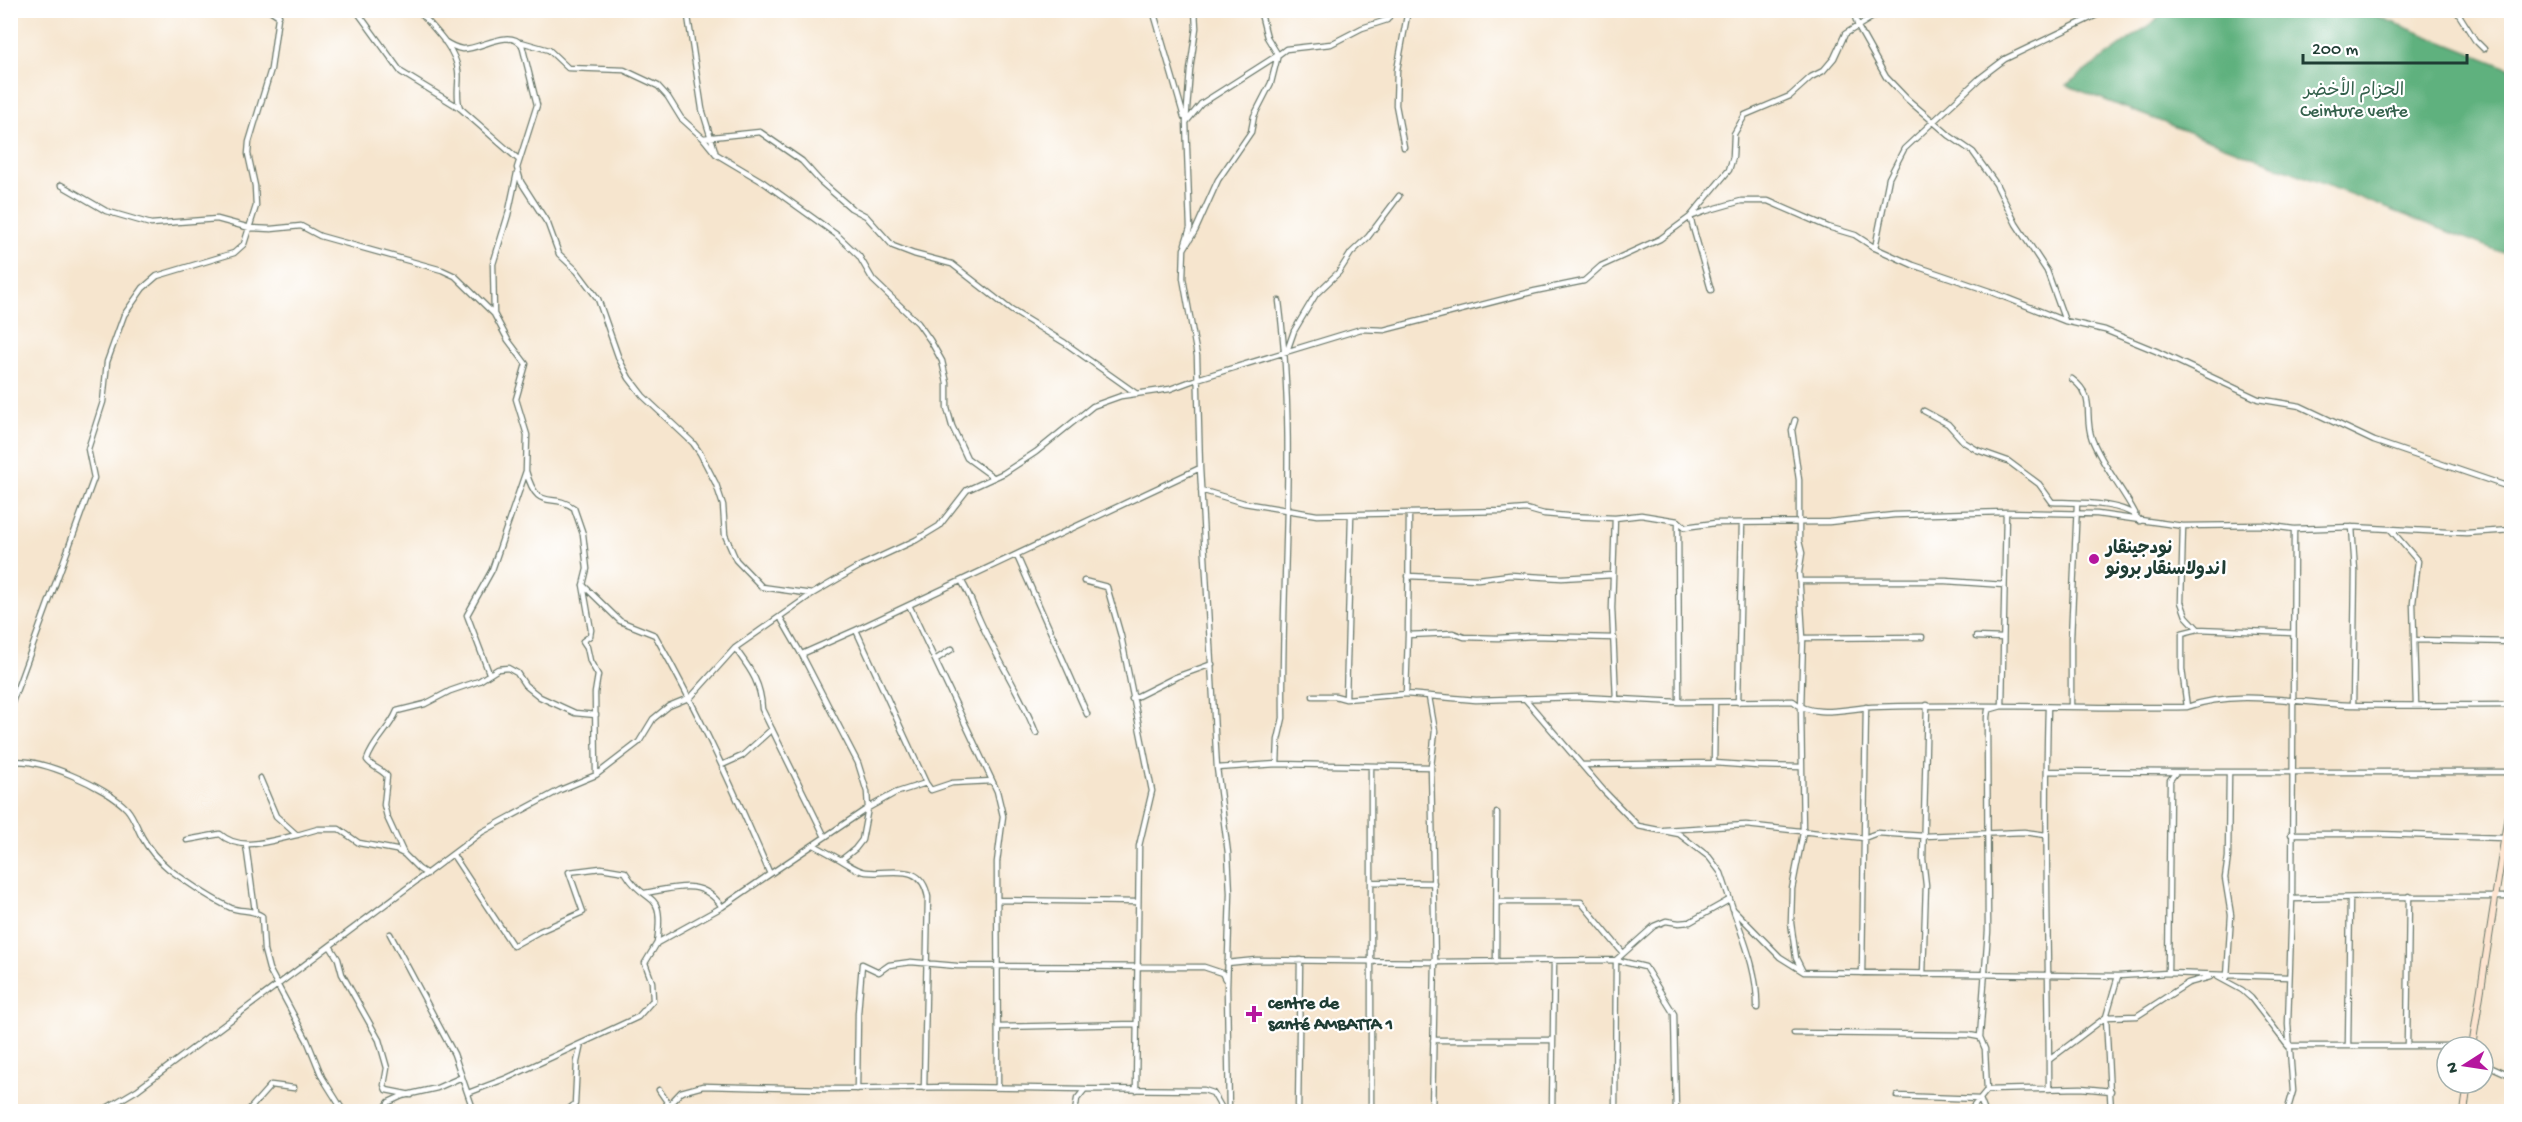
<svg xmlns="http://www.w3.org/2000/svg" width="2522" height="1122" viewBox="0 0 2522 1122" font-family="'Gochi Hand','Playpen Sans Arabic',sans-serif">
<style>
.forest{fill:#5fb17e;stroke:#3f7759;stroke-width:1.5}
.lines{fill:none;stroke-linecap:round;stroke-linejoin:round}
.street-casing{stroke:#6a786a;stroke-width:7}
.secondary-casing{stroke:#6a786a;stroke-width:8}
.street{stroke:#fff;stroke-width:4.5}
.secondary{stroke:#fde4d0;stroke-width:6}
.poi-dot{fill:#b5179e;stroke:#fff;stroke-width:2}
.labels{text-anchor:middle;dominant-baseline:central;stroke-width:4.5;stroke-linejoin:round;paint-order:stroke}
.park-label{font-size:18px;fill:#34614c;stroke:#fff}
.poi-label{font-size:18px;font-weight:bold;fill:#1f3d34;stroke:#fff;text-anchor:start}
</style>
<rect width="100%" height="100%" fill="#fff"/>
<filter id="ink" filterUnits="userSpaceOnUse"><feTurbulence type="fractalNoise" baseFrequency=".0167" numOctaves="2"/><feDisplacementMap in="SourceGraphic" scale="12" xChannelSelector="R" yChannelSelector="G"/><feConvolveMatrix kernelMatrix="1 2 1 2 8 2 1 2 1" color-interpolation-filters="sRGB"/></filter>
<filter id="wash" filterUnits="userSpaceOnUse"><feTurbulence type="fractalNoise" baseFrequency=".008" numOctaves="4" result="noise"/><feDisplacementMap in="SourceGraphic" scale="24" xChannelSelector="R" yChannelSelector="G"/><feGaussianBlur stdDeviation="1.35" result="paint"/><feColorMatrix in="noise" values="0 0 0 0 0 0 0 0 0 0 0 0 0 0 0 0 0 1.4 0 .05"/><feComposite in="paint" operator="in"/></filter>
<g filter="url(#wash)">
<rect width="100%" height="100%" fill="#f6e5ce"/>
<path class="forest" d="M 2170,10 L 2364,11 L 2511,69 L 2511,256 L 2066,85 Z"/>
</g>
<g filter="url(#ink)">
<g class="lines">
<g class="street-casing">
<path id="street" d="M 270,10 L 279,16
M 356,10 L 401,72 L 460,108
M 418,10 C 432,27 455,47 458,70 C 460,83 455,95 460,108 L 518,159
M 687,10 L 702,109 L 715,151
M 1153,10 L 1184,117
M 1853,10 L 1858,27 L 1886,77 L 1907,99 L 1950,136 L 1973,152 L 1996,184 L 2016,224 L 2047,271 L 2065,321
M 2456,10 L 2475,40 L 2484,49
M 444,41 C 450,45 455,48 462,49 C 480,50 508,28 522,45 L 537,105 L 517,168 L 521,182 L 548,224 L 559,254 L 577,271 L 598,299 L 619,359 L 629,378 L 643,396 L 693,443 L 700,453 L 716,484 L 723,505 L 725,535 L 736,560 L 762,587 L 812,594 L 860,566 L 916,540 L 939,526 L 967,490 L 1004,473 L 1036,452 L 1093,406 L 1121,396 L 1170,389 L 1197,379 L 1361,329 L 1384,330 L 1535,291 L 1584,281 L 1601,266 L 1660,239 L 1690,217 L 1706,211 L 1741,201 L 1768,201 L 1828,227 L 1855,235 L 1875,248 L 1913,265 L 1989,291 L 2065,321 L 2105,330 L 2156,351 L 2258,399 L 2300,406 L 2374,441 L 2512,488
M 521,42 L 549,50 L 568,68 L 624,70 L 658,86 L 668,97 L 681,118 L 703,138 L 716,154 L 763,182 L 837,235 L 859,256 L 873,280 L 918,323 L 930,340 L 942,361 L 947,383 L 947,408 L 952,426 L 967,458 L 993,477
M 1187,121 L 1201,104 L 1278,55 L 1267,37 L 1260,10
M 703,138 L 760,132 L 802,161 L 820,181 L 851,208 L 866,216 L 893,246 L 914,254 L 952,264 L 1011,310 L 1065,343 L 1137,394
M 1404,147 L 1396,105 L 1397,70 L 1408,10
M 61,185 L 106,211 L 151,224 L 217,219 L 250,228 L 271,229 L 301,226 L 320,236 L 442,270 L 455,276 L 494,314 L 508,340 L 526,364 L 516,399 L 527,435 L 526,471 L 492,570 L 467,615 L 489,673
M 1185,244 L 1190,228 L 1186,122 L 1190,70 L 1196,28 L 1195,10
M 1875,248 L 1889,178 L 1904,149 L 1980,78 L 2005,59 L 2107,10
M 1711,290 L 1690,217 L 1729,170 L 1733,157 L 1734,134 L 1745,115 L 1790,96 L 1811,77 L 1823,71 L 1834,58 L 1845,34 L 1884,10
M 494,314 L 493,264 L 508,215 L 517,173
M 1287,351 L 1294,331 L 1316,294 L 1339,272 L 1351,253 L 1368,237 L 1399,196
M 2072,379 C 2097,398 2083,414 2092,439 C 2102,465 2122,488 2135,513
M 1924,411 L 1948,424 L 1964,442 L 1977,450 L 2008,461 L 2039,484 L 2052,502 C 2074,503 2128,501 2140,521
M 1795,420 L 1792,430 L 1799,480 L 1799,541 L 1802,553 L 1799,572 L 1803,638 L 1801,709 L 1803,833 L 1792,889 L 1791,923 L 1796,958 L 1802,970
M 526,471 C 538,514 551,491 574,508 L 583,534 L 587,569 L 583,585 L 591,630 L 590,636 L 583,641 L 587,647 L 590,661 L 598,675 L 595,693 L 596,774
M 1201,490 L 1244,503 L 1317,515 L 1502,511 L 1526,509 L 1544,514 L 1567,516 L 1615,518 L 1641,515 L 1678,521 L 1685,527 L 1715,523 L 1829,522 L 1894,515 L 2006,512 L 2097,514 L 2183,526 L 2264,525 L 2294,529 L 2352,527 L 2466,533 L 2512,530
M 1409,513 L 1408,635 L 1453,633 L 1464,637 L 1498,638 L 1533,636 L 1614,638
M 1615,518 L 1612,608 L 1616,699
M 1678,521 L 1679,702
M 2183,526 L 2181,602 L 2186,616 L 2198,629 L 2182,633 L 2182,669 L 2187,707
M 2352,527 L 2355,571 L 2353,705
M 2391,530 L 2418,561 L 2413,603 L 2416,705
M 1017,556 L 1087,714
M 1408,576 L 1478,579 L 1510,575 L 1562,578 L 1613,575
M 1084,581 L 1107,587 L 1121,636 L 1152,791 L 1139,846 L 1136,1090
M 1801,581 L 1946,581 L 2004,585
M 962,582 C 969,593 972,603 978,616 C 995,656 1020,692 1036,733
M 583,585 L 620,621 L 655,635 C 699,712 735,793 770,874 L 868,808 L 895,793 L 926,783 L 856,630 L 804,653 L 803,657 L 858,763 L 867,792 L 868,808 L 862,840 L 855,849 L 841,860 C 848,864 857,871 866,872 C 892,875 921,861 928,897 L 924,1088
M 909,605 L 1200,468
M 780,617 L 803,657
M 2198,629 L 2293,633
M 856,630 L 909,605 L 935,660
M 1976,637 L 2003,638
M 1803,638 L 1922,637
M 2415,640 L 2512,642
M 735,648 C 750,669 761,682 762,709 L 825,837
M 952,649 L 935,660 L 997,791 L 1003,816 L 997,862 L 998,1087
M 1406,694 L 1408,635
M 1313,696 L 1335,696 L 1346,699 L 1406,694 L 1476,700 L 1581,697 L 1679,702 L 1793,701 C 1812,719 1848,708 1872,707 C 1977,703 2082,709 2187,707 C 2241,688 2299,704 2355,705 C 2407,706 2459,705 2512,705
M 1429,697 L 1435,731 L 1431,767 L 1435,962 L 1432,1112
M 1132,699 L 1176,677 L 1212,664
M 1346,699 L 1351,516
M 1526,700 L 1604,791 L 1638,826 L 1679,834 L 1709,857 L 1721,873 L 1733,909 L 1780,957 L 1804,972 L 2118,976 L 2168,973 L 2288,977
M 1738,702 L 1742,523
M 2071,707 L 2071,638 L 2077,504
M 10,708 L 94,478 L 88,449 L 103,402 L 107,362 L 124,315 L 143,288 L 157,276 L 234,253 L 244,244 L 256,206 L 255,186 L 248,154 L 249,142 L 271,69 L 279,10
M 2048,708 C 2044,835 2049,962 2049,1089
M 10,762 C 39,757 107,787 127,809 C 134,817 137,828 142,837 C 148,848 159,861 169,869 C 188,883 209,898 231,908 C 242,912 252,909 262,916 L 264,950 L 269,969 L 307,1040 L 322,1077 L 344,1112
M 1714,763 L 1715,703
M 1277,764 L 1278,740 L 1283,718 C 1281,578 1297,440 1279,301
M 722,765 L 742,756 L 772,729
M 1582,765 L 1714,763 L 1758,766 L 1801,767
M 1217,768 L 1277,764 L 1431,767
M 2047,771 L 2176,772
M 260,778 L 276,816 L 297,835 L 318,829 L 339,829 L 359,843 L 396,850 L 404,854 L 419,869 L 427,874
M 926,783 L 931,790 L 952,783 L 992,781
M 1664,830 L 1746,825 L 1864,838 L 1877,833 L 1924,836 L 2024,832 L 2046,835
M 2291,834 L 2377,834 L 2504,838
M 187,840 L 220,834 C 241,853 272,840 297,835
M 246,845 L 255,911
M 814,845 L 841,860
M 404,854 L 387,817 L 384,805 L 387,776 C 381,769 373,768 367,760 C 373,741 390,729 397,711 L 425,704 L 450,691 L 479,681 L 498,669 L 508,668 L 517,673 L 525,685 L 540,697 L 575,713 L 596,715
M 453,855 L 513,946 L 540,931 L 583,912 L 569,872 L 601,868 L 625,872 C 647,909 665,886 657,943
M 1372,882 L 1434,883
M 645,893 C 676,888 702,877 722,907 L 770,874
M 2292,899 L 2374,897 L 2512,897
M 997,900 L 1138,902
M 1497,902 L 1581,902 L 1623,953
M 1734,912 C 1745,943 1758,974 1757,1008
M 390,934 L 454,1054 L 474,1112
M 330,946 L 338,959 L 342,974 L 379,1040 L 387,1068 L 384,1085 L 386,1090 L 411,1095
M 1496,962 L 1497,813
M 1227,963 L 1256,960 L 1435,962 L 1616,960 L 1645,967 L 1674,1014 L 1676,1112
M 1862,973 L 1866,707
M 2168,973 L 2170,786 L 2170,780 L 2176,772 L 2512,772
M 1923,974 L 1926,885 L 1923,859 L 1927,705
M 2218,977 L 2242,990 L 2251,998 L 2288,1046 L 2472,1046
M 2227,977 L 2231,915 L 2225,878 L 2228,857 L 2229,773
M 998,1027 L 1136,1024
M 1794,1033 L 1969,1035 L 1980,1037
M 1433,1040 L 1553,1040
M 2348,1046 L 2350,898
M 2407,1046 L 2409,896
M 2049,1060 L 2106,1017 L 2137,1016 L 2188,983 L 2210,977
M 2483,1063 L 2512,1076
M 857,1089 L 858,1013 L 862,964 L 879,972 L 889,965 L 911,962 L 957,966 L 1204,967 L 1222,973 L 1225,979
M 659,1090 L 674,1112
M 1987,1090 L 2081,1088 L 2111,1091
M 468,1093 L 507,1078 L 638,1017 L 653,1000 L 652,982 L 645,963 L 657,943 L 722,907
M 1897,1096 L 1980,1099
M 1980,1099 L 1985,1112
M 100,1112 L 137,1090 L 482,832 L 560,790 L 596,775 L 639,742 L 653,719 L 669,706 L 691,697 L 735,648 L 812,594
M 247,1112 L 271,1085 L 294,1088
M 382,1112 L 389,1102 L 402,1096 L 437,1088 L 462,1077
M 561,1112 L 569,1109 L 575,1104 L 577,1062 L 581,1044
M 662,1112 L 681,1092 L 703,1086 L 826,1089 L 951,1087 L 1085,1089
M 1075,1112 L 1077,1099 L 1085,1089 L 1204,1090 L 1213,1093 L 1224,1112
M 1229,1112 L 1227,988 L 1230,893 L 1228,853 L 1217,768 L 1200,468 L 1197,356 L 1183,278 L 1184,249 L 1195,231 L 1218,180 L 1251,132 L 1254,116 L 1271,83 L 1278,55 L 1286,49 L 1331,44 L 1362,28 L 1387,20 L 1393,10
M 1298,1112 L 1300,960
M 1371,1112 L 1371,767
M 1552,1112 L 1554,961
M 1615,1112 L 1616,960 L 1654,926 L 1666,921 L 1679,923 L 1690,922 L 1729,900
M 1969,1112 L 1987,1090 L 1985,1049 L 1980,1037 L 1988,931 L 1987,717 L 1988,710 L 2002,706 L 2006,512
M 2111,1112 L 2106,1017 L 2118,976
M 2287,1112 L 2293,1091 L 2288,1024 L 2292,899 L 2294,529"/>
</g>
<g class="secondary-casing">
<path id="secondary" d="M 2472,1047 L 2512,789
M 2464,1112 L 2468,1083"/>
</g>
<use href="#street" class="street"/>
<use href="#secondary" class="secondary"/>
</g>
</g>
<g class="poi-dot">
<circle cx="2094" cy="559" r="6"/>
<path d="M1251 1005h6v6h6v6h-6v6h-6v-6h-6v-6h6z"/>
</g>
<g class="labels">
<g class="park-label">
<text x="2354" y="91">الحزام الأخضر<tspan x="2354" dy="21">Ceinture verte</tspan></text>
</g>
<g class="poi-label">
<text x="2106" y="549">نودجينقار<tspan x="2106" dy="21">اندولاسنقار برونو</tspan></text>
<text x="1268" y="1004">centre de<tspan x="1268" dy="21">santé AMBATTA 1</tspan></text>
</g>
</g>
<rect width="2522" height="1122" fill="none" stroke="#fff" stroke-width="36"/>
<g transform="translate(2465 1065) rotate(258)"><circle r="28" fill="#ffffff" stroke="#a5b1ae" stroke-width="1.5"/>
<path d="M0-4.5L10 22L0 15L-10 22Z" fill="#b5179e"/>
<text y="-9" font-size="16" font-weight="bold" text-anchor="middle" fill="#1f3d34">N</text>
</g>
<path d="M2303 54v9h164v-9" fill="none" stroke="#1f3d34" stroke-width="3"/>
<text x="2312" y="54" font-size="18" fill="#1f3d34" stroke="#ffffff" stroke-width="4.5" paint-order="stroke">200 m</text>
</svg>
